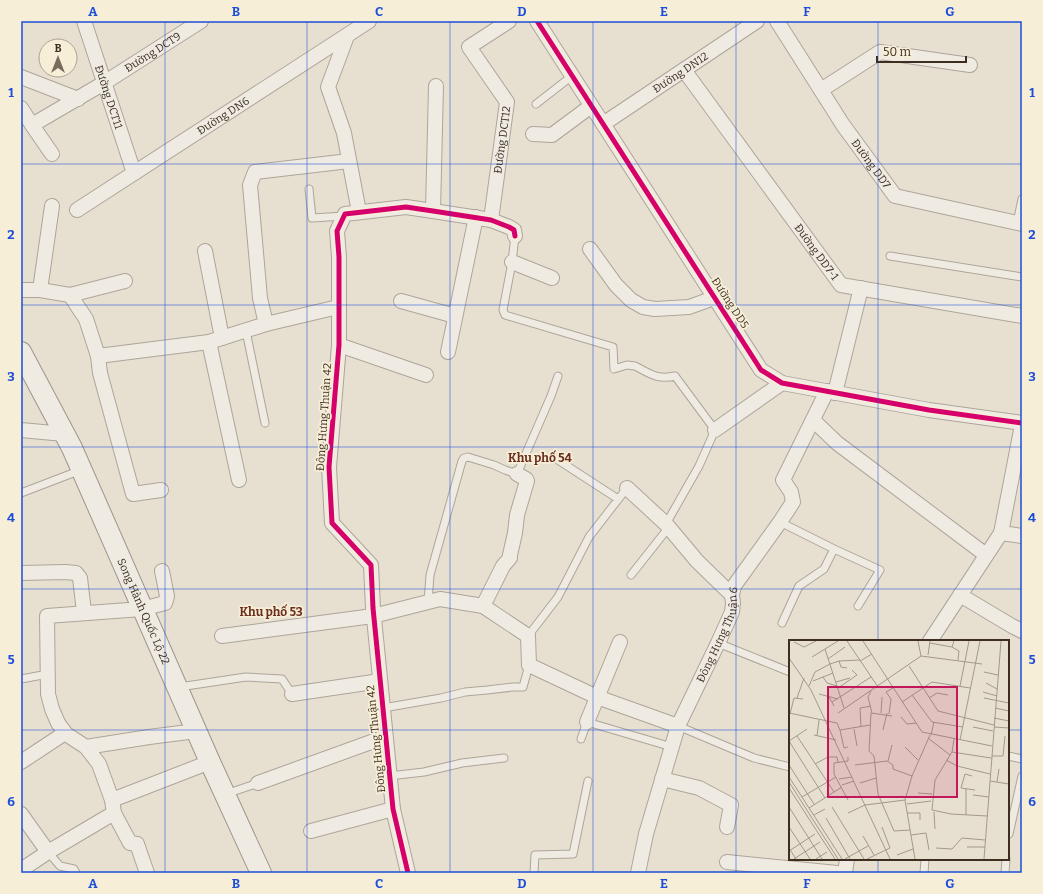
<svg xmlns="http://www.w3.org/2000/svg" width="1043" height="894" viewBox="0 0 1043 894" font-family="Bitter,serif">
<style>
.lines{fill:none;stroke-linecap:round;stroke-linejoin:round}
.lane-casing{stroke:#ada599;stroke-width:9}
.street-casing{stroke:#ada599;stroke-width:16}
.secondary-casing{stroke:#9c958a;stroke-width:22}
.lane{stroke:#efebe3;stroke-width:7}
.street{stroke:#efebe3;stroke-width:14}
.secondary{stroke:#efebe3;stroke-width:20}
.cycleway-casing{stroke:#f7eed8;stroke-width:8}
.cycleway{stroke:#d6006c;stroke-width:5}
.grid{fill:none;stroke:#1d4ed8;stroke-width:1;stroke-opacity:0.55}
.labels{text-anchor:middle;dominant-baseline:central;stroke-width:3.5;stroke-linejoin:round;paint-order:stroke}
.street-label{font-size:11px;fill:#3d2e20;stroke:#f7eed8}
.neighbourhood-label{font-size:12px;font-weight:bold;fill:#6b2e1e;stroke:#f7eed8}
.inset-road{fill:none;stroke:#a3998a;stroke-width:1}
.view{fill:#c2185b;fill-opacity:0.15;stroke:#c2185b;stroke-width:2}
.inset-edge{fill:none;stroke:#3d2e20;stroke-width:2}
.neatline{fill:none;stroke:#1d4ed8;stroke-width:1.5}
.grid-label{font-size:13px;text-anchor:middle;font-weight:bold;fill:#1d4ed8}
</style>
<rect width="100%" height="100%" fill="#e7e0d1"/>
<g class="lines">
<g class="lane-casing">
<path id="lane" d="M 536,104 L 572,76
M 309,189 L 312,218 L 344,216
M 1017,223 L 1022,199
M 515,236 L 512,262 L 503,310 L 505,315 L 613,347 L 614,369 L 627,365 L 635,366 C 650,374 658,380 675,376 L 715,430 L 699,466 L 666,524
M 890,256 L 1022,277
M 246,331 L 265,423
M 558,460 L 618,499
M 21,493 L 81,470
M 780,522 L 834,549 L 880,570 L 858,606
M 631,575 L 669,527
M 428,602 L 430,575 L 462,461 L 464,458 L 468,457 L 494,465 L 505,470 L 517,474 L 551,396 L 558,376
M 782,623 L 799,586 L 824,569 L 834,549
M 528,636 L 558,597 L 589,537 L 627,488
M 718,643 L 790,672
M 21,679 L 48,674
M 179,687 L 246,677 L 282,679 L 292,694
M 383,708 L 441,698 L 465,692 L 487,690 L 513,687 L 523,687 L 529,665
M 678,726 L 754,758 L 790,767
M 581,739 L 587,722 L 672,747
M 1008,756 L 1022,759
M 389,776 L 424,772 L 462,763 L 504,758
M 226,794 L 258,783
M 1009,834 L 1022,776
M 48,852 L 60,866 L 74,869 L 76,873
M 534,873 L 535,855 L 573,854 L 588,781
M 924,873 L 925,859
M 1005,873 L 1006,859"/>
</g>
<g class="street-casing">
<g id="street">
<path id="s1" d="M 84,21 L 134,173"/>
<path d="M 537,21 L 761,370 L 782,383 L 929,410 L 1022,423"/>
<path id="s2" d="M 777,21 L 843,125 L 895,196 L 1022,224"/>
<path d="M 347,36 L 328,87 L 344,133 L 359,212"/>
<path id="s3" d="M 684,70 L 841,285 L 1022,316"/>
<path d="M 21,77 L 78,99"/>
<path d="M 821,90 L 880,52 L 970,65"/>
<path d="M 21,108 L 32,125 L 52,154"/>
<path id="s4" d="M 603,124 L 757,21"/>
<path id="s5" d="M 32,125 L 104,83 L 201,21"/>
<path d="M 533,134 L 552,135 L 591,106"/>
<path id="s6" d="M 77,210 L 369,21"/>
<path d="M 433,211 L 436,86"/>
<path id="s7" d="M 491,220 L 507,102 L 469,47 L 509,21"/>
<path d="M 590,249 L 616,285 L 631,300 L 643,307 L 655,309 L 689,307 L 714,298"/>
<path d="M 205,251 L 222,338"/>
<path d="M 512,262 L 552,278"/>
<path d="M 21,290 L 40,290 L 70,295 L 86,319 L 98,356 L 209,342 L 266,324 L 338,307"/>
<path d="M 40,290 L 52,206"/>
<path d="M 70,295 L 125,281"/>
<path d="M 401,301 L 455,316"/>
<path d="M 266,324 L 260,298 L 250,185 L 255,172 L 349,161"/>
<path d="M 209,342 L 239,480"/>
<path d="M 339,345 L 426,375"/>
<path d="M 448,352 L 476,217"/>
<path d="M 98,356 L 100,373 L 133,494 L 161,490"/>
<path d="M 835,393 L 861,288"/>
<path d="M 813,420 L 837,443 L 986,555"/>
<path d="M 21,430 L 64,434"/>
<path d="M 715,430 L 782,383"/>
<path d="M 627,488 L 666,524 L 697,561 L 732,595"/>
<path d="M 1001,533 L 1022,536"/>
<path d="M 21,573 L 65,572 L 76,573 L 80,578 L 84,612"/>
<path d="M 960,595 L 1012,626 L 1022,631"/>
<path d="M 483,606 L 503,566 L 510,558 L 510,555 L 515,533 L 517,515 L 527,481 L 526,479 L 517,474"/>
<path d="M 222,636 L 373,616 L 440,599 L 477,605 L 483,606 L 528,636 L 529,665 L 597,697 L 678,726"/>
<path d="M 930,641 L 1001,533 L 1022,425"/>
<path d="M 292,694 L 380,681"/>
<path d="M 587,722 L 620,642"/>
<path d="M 86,747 L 149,737 L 196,731"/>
<path d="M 21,762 L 65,733"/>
<path d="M 662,779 L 699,788 L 731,805 L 727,827"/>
<path d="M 258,783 L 385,737"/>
<path d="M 112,800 L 210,762"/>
<path d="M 21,814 L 48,852"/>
<path d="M 311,831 L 393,809"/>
<path d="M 727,862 L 837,873"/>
<path d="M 21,870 L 48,852 L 114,813"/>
<path d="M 147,873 L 137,844 L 130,843 L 114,813 L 112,800 L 99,764 L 86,747 L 66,734 L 58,723 L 52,709 L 48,694 L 47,616 L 142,609 L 165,603 L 166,600 L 167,596 L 162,571"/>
<path d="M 408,873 L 393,809 L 373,608 L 371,565 L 332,523 L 329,467 L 339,345 L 339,257 L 337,231 L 345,214 L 406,207 L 433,211 L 491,220 L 509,227 L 514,230 L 515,236"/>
<path id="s8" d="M 638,873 L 646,834 L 678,726 L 718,643 L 732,612 L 733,603 L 732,595 L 734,586 L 780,522 L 793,502 L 791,492 L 783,480 L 827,391"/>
<path d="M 845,873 L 847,859"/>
</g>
</g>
<g class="secondary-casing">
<g id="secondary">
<path id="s9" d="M 21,352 L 72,448 L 210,762 L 261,873"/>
</g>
</g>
<use href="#lane" class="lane"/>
<use href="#street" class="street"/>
<use href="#secondary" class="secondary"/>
<g class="cycleway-casing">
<path id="cycleway" d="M 537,21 L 761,370 L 782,383 L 929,410 L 1022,423
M 408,873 L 393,809 L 373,608 L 371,565 L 332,523 L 329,467 L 339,345 L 339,257 L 337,231 L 345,214 L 406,207 L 433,211 L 491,220 L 509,227 L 514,230 L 515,236"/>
</g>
<use href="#cycleway" class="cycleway"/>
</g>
<path class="grid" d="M 165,21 L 165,873M 307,21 L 307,873M 450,21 L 450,873M 593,21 L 593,873M 736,21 L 736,873M 878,21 L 878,641M 21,164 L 1022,164M 21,305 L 1022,305M 21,447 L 1022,447M 21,589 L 1022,589M 21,730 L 790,730M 1008,730 L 1022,730M 878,859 L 878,873"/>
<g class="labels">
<g class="street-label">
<text stroke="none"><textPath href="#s5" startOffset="141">Đường DCT9</textPath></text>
<text stroke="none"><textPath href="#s4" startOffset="93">Đường DN12</textPath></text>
<text stroke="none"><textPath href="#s1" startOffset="80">Đường DCT11</textPath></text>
<text stroke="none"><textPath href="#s6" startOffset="174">Đường DN6</textPath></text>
<text stroke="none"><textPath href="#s7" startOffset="81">Đường DCT12</textPath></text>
<text stroke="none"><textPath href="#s2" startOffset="171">Đường DD7</textPath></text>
<text stroke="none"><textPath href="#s3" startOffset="225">Đường DD7-1</textPath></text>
<text transform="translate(730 303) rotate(57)">Đường DD5</text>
<text transform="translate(324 417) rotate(-86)">Đông Hưng Thuận 42</text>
<text stroke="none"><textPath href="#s9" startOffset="287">Song Hành Quốc Lộ 22</textPath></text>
<text stroke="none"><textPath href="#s8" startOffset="253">Đông Hưng Thuận 6</textPath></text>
<text transform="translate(376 739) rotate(-96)">Đông Hưng Thuận 42</text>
</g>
<g class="neighbourhood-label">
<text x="540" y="458">Khu phố 54</text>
<text x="271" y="612">Khu phố 53</text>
</g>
</g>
<g transform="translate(789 640)">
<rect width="220" height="220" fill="#e7e0d1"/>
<path class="inset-road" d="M 58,1 L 89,47M 74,1 L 133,92 L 203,106M 129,1 L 132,16M 5,2 L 15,7 L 27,1M 141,3 L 163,7 L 165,1M 163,7 L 170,11 L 169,20M 36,9 L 55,68M 139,15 L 141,1M 132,16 L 193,24M 23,17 L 49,1M 0,18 L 22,50 L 101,219M 39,19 L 56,7M 50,21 L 71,20M 71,21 L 83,14M 120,26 L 149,71 L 205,85M 195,32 L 209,35M 34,37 L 38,43 L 48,46M 24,41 L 44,33M 47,42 L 61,38M 197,43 L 208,49M 20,46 L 26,32 L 41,24 L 50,21 L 52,27 L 58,28M 171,46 L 180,1M 49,48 L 68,35 L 63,30M 82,51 L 79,57 L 83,73M 194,52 L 208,56M 30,54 L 49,59M 39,55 L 45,66M 123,55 L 143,82 L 174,87M 8,58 L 15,38M 140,58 L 148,53 L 159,55M 195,58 L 220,63M 43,62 L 82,37M 113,62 L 143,42 L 181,48M 206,68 L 220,71M 0,73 L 48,83 L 51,90 L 81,85M 49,73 L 132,16M 92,73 L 93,57M 1,74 L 5,58 L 14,59M 100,74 L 102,59 L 97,52 L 104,48M 103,76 L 82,73 L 80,111 L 85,116 L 89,154 L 105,191 L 121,190M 112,77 L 118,84 L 127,83M 205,78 L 220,81M 72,87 L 71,68 L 82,66M 184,87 L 204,91M 205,87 L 220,88M 65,89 L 68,106M 51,90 L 55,108 L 59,107M 94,90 L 98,73M 25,95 L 47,100M 142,95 L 145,82M 8,96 L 45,152M 28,96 L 30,80M 139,98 L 161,115M 165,99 L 163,112 L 146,140 L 143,170 L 162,174 L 198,176M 171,100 L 191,1M 0,101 L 36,158M 0,101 L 18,89M 116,107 L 129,120M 163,112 L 202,118M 203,116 L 214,116 L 216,96M 59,117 L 59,121 L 45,123 L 45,134 L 59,160M 157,120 L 168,126 L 201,134M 99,121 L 103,105M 26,124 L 39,117 L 48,117 L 49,122M 0,125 L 25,164M 66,125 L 98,121 L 104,125 L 104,129 L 123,136M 183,136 L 176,134 L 172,148 L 186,150M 0,137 L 53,219M 50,139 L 63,137M 201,141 L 220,144M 0,142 L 49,219M 208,142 L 210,129M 71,143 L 87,138M 53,145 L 65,141M 0,148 L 46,219M 129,153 L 143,154M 184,155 L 200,157M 13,157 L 47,137M 118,164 L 142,161M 0,167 L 33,219M 43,167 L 75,219M 20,168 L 53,147M 145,172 L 146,189M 59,173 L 76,165 L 116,160M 118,173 L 131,173 L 131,180M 25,175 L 36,169M 177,175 L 177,149M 37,178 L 61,219M 0,187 L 21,219M 122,195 L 137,193 L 140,210M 74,196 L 85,215M 178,207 L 196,207M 0,208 L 7,219M 147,208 L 163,209 L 173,198 L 196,200M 0,211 L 26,194M 108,215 L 124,209M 5,219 L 31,202M 27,219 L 38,212M 56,219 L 79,206M 78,219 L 101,208 L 93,187M 126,219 L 116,160 L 123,136 L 141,95M 195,219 L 212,1"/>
<path class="view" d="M 39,47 L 168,47 L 168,157 L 39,157 Z"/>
<rect width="220" height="220" class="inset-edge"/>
</g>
<rect width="1043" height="894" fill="none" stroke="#f7eed8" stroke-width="44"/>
<g transform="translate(58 58)"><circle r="19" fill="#f7eed8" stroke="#ada18e"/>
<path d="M0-3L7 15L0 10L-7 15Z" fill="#786c5e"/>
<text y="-6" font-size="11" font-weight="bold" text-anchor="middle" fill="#3d2e20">B</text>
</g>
<path d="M877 56v6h89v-6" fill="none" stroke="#3d2e20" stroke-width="2"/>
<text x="883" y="56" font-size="12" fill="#3d2e20" stroke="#f7eed8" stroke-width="3" paint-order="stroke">50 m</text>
<rect x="22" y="22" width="999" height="850" class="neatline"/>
<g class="grid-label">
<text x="93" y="16">A</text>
<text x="236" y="16">B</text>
<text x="379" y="16">C</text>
<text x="522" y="16">D</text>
<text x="664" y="16">E</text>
<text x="807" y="16">F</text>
<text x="950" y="16">G</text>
<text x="11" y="97">1</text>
<text x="1032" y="97">1</text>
<text x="11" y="239">2</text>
<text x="1032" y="239">2</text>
<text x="11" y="381">3</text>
<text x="1032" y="381">3</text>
<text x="11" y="522">4</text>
<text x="1032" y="522">4</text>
<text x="11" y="664">5</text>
<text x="1032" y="664">5</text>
<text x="11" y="806">6</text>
<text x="1032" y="806">6</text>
<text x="93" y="888">A</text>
<text x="236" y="888">B</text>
<text x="379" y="888">C</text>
<text x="522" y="888">D</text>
<text x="664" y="888">E</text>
<text x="807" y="888">F</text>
<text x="950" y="888">G</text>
</g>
</svg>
